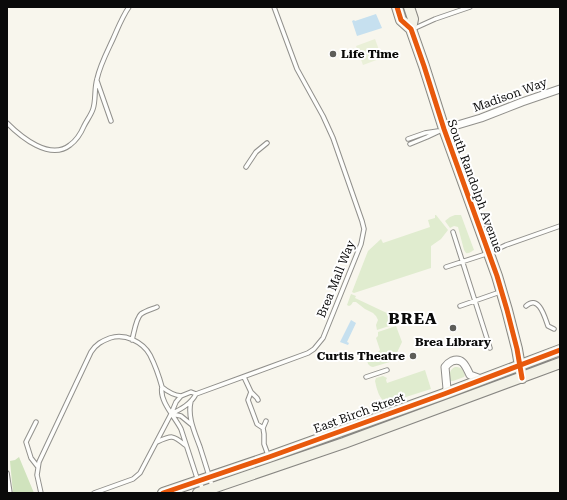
<svg xmlns="http://www.w3.org/2000/svg" width="567" height="500" viewBox="0 0 567 500" font-family="'Roboto Serif',serif">
<style>
.green{fill:#e0eccf}
.forest{fill:#d0e3bd}
.pitch{fill:#eaf0d8}
.water{fill:#c6e0ef}
.lines{fill:none;stroke-linecap:round;stroke-linejoin:round}
.lane-casing{stroke:#91908c;stroke-width:5.5}
.street-casing{stroke:#91908c;stroke-width:9}
.secondary-casing{stroke:#888783;stroke-width:12}
.lane{stroke:#fefefc;stroke-width:3.5}
.street{stroke:#fefefc;stroke-width:7}
.secondary{stroke:#f3f2e7;stroke-width:10}
.cycleway-casing{stroke:#fff;stroke-width:8}
.cycleway{stroke:#e8590c;stroke-width:5}
.poi-dot{fill:#5d5d59;stroke:#fff;stroke-width:1.5}
.labels{text-anchor:middle;dominant-baseline:central;stroke-width:4;stroke-linejoin:round;paint-order:stroke}
.poi-label{font-size:12px;font-weight:bold;fill:#0a0a0a;stroke:#fff;text-anchor:start}
.street-label{font-size:12px;fill:#0a0a0a;stroke:#fff}
.district-label{font-size:16px;font-weight:bold;letter-spacing:1px;fill:#0a0a0a;stroke:#fff}
</style>
<rect width="100%" height="100%" fill="#f8f6ed"/>
<path class="green" d="M 435,215 L 436,215 L 448,230 L 441,239 L 431,246 L 431,268 L 354,293 L 352,292 L 368,251 L 381,239 L 383,243 L 430,227 L 428,220 L 435,218 Z
M 455,215 L 461,215 L 474,250 C 472,251 469,254 466,253 L 464,250 L 458,227 L 454,226 L 450,228 L 445,221 L 450,217 Z
M 351,294 L 356,296 L 355,298 L 391,315 L 395,324 L 377,330 L 376,325 L 378,320 L 376,316 L 373,313 L 365,309 L 356,302 L 353,302 L 351,305 L 349,306 L 347,305 Z
M 396,326 L 402,342 L 393,361 L 373,367 C 367,366 367,361 367,356 L 378,352 L 380,350 L 376,338 L 378,336 L 378,332 Z
M 455,367 C 461,367 463,369 465,375 L 464,377 L 453,381 L 450,381 C 449,375 449,370 455,367 Z
M 425,370 L 431,389 L 387,403 C 379,399 377,390 375,381 L 376,378 L 383,376 L 387,378 L 386,380 L 387,383 Z"/>
<path class="forest" d="M 19,457 L 34,493 L 13,493 L 10,461 L 15,460 Z"/>
<path class="pitch" d="M 375,39 L 382,58 L 363,65 L 356,46 Z"/>
<path class="water" d="M 376,14 L 382,28 L 357,36 L 352,21 L 354,20 L 355,21 Z
M 351,320 L 356,323 L 347,342 L 349,343 L 348,345 L 340,342 Z"/>
<g class="lines">
<g class="lane-casing">
<path id="lane" d="M 413,29 L 435,19 L 470,7
M 97,81 L 111,121
M 7,123 C 21,137 50,161 70,145 C 77,140 81,133 84,126 C 87,120 91,115 93,109 C 96,100 94,89 97,79 C 100,65 107,52 113,39 C 118,28 122,17 129,7
M 408,139 L 425,133 L 438,131
M 410,144 L 427,137 L 444,129
M 246,167 L 256,152 L 267,143
M 453,232 L 490,348
M 446,267 L 489,253 L 506,245 L 560,226
M 460,306 L 500,292
M 526,306 C 539,294 545,318 548,326 L 554,329
M 132,340 C 134,333 136,318 141,314 C 145,311 152,309 157,307
M 244,377 L 251,392 L 257,398 L 258,400
M 366,377 L 387,370
M 162,387 C 168,392 173,395 181,396
M 251,392 L 248,400 L 257,424 L 263,428 L 264,434 L 264,444 L 268,455
M 191,401 C 187,417 195,433 200,447 C 205,463 210,478 214,493
M 171,414 C 181,409 191,404 196,394
M 172,414 L 181,416 L 192,425
M 36,422 L 26,442 L 31,458 L 38,467
M 263,428 L 266,421
M 157,442 C 172,435 173,435 185,445
M 7,473 L 10,493
M 41,493 L 37,475 L 39,462 L 91,352 C 96,344 102,341 110,338 C 125,333 143,342 150,355 C 155,365 159,376 162,387 C 159,401 175,417 181,429 L 198,481 L 204,490
M 94,493 L 133,479 L 140,473 L 171,414 L 176,402 L 181,396 L 191,392 L 196,394 L 308,353 L 314,349 L 323,338 L 361,244 L 364,229 L 362,221 L 333,138 L 323,116 L 297,69 L 274,7"/>
</g>
<g class="street-casing">
<path id="street" d="M 444,129 L 481,118 L 522,102 L 560,89
M 444,394 L 447,389 L 445,367 C 447,364 448,363 452,361 C 463,357 466,367 470,375 L 481,379"/>
</g>
<g class="secondary-casing">
<path id="secondary" d="M 397,7 L 401,20 L 411,29 L 424,66 L 444,129 L 497,276 L 507,310 L 517,349 L 522,378
M 409,7 L 413,19 L 411,29
M 163,493 L 269,457 L 444,394 L 560,350
M 198,493 L 344,443 L 560,363"/>
</g>
<use href="#lane" class="lane"/>
<use href="#street" class="street"/>
<use href="#secondary" class="secondary"/>
<g class="cycleway-casing">
<path id="cycleway" d="M 397,7 L 401,20 L 411,29 L 424,66 L 444,129 L 497,276 L 507,310 L 517,349 L 522,378
M 163,493 L 269,457 L 444,394 L 560,350"/>
</g>
<use href="#cycleway" class="cycleway"/>
</g>
<g class="poi-dot">
<circle cx="333" cy="54" r="4"/>
<circle cx="453" cy="328" r="4"/>
<circle cx="413" cy="356" r="4"/>
</g>
<g class="labels">
<g class="poi-label">
<text x="341" y="54">Life Time</text>
<text x="453" y="342" text-anchor="middle">Brea Library</text>
<text x="405" y="356" text-anchor="end">Curtis Theatre</text>
</g>
<g class="street-label">
<text transform="translate(510 95) rotate(-20)">Madison Way</text>
<text transform="translate(475 186) rotate(70)">South Randolph Avenue</text>
<text transform="translate(336 279) rotate(-68)">Brea Mall Way</text>
<text transform="translate(359 413) rotate(-20)">East Birch Street</text>
</g>
<g class="district-label">
<text x="413" y="318">BREA</text>
</g>
</g>
<rect width="567" height="500" fill="none" stroke="#0a0a0a" stroke-width="16"/>
</svg>
